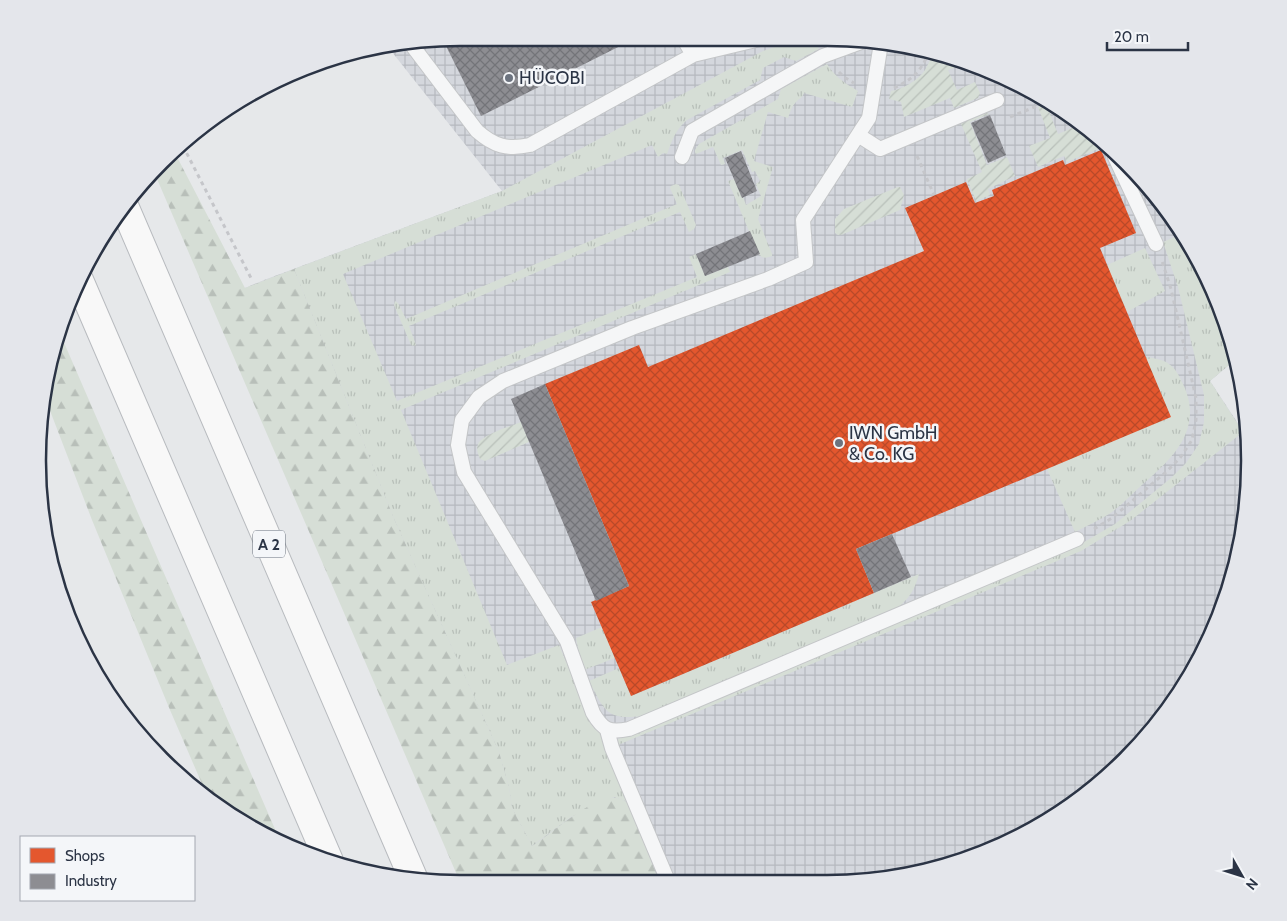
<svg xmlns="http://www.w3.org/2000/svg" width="1287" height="921" viewBox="0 0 1287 921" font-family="Cabin,sans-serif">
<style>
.industrial{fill:url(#industrial-grid)}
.grass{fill:url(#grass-tufts)}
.forest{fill:url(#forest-firs)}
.garden{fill:url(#garden-furrows)}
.shops{fill:url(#shops-cross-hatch)}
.industry{fill:url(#industry-cross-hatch)}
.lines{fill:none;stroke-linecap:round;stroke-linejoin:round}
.service-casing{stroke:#c4c6c8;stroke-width:16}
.motorway-casing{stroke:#b8bbbf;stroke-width:30}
.path{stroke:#c5c6ca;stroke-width:3;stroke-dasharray:4 4;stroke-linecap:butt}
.service{stroke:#f5f6f7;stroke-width:14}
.motorway{stroke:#f8f8f8;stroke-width:28}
.poi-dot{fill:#6c737f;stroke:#f4f6f9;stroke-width:2}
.labels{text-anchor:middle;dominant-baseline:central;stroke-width:5;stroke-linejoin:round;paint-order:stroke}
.shield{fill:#f4f6f9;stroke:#676e7b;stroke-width:1}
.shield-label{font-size:16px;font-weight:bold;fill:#2b3445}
.poi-label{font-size:18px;fill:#2b3445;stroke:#f4f6f9;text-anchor:start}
.rim{fill:none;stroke:#2b3445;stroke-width:2.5}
</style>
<defs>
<pattern id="industrial-grid" width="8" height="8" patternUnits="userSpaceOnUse" patternTransform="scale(1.25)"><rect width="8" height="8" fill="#d4d7dd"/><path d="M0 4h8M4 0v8" fill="none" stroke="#b6b9bf"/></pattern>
<pattern id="grass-tufts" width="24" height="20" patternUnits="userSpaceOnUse" patternTransform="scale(1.25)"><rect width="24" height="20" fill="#d6ded6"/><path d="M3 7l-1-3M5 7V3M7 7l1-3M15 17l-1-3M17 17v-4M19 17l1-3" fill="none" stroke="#b8bfb9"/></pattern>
<pattern id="forest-firs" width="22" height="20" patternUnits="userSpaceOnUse" patternTransform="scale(1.25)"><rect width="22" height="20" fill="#d6ded6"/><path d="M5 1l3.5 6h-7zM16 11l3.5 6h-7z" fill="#b8bfb9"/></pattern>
<pattern id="garden-furrows" width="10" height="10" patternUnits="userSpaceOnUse" patternTransform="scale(1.25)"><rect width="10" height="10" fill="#d6ded6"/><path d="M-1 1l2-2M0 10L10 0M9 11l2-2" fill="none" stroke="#b8bfb9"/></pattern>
<pattern id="shops-cross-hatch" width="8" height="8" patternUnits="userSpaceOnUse" patternTransform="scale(1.25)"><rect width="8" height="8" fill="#e4572e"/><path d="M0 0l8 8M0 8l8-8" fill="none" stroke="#b94929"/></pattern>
<pattern id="industry-cross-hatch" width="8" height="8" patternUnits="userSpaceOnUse" patternTransform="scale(1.25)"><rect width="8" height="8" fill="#8d8d92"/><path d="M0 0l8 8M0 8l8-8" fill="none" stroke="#737479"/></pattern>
</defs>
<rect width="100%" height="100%" fill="#e6e8ea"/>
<path class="industrial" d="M 461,38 L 827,38 L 909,46 L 1038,94 L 1145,182 L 1193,249 L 1227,325 L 1235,360 L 1210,381 L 1247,437 L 1249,488 L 1235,570 L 1206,648 L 1162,718 L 1105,779 L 1013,840 L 882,880 L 510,882 L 245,288 L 264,280 L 502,191 L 388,47 Z"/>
<path class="grass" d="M 801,38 L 813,38 L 819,49 L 796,61 L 784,57 L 763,68 L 760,80 L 687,120 C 676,129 672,140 667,154 L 663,153 L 658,157 L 652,145 L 343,274 L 397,401 L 697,277 L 689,257 L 696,254 L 705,276 L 728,267 L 730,272 L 401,410 L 507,665 L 559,645 L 594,728 L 605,737 L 618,739 L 1079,545 L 1115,524 L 1171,478 L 1186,463 L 1199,444 L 1204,422 L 1204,395 L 1178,287 L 1163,242 L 1182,234 L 1193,249 L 1227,325 L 1235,360 L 1210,381 L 1243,432 L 1130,521 L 1081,551 L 618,745 L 628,802 L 614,797 L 571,817 L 532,846 L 512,808 L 509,787 L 499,752 L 395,521 L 294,269 L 502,191 L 763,51 Z
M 827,64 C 835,77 846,84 858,91 L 852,107 L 804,93 C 802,98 800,98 796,102 C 792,106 790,112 788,118 L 768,112 L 754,161 L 773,167 L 758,219 L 772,254 L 772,256 C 766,258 764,259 759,255 L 728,181 L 734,179 L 742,198 L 743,197 L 746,205 L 761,196 L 756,184 L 760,181 L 755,171 L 752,172 L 742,150 L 723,158 L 725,164 L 721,165 L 713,147 L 696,154 L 695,152 L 695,150 L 699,144 L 778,99 L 781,89 Z
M 676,184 L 679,185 L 696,225 L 694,229 L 689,232 L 680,212 L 409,326 L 416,345 L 414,346 L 411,345 L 394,305 L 395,301 L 398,303 L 406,319 L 677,204 L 670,188 L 671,186 Z
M 1145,248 L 1165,291 L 1127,312 L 1107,265 Z
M 1146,357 C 1168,360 1174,364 1183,384 C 1204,428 1174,457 1143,484 C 1132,494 1121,506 1109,514 C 1098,521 1086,526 1075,532 L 1047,469 Z
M 919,574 C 915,588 911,596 900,606 L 641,716 C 606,721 604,709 589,681 L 619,668 L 631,696 Z
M 602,627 L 615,658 L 584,670 L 580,659 L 576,638 Z"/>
<path class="forest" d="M 175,153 L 245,288 L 294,269 L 395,521 L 499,752 L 509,787 L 512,808 L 532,846 C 552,834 589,798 613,798 C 617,797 623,801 628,802 L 659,881 L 460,882 L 154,172 Z
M 62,338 L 281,843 L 274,840 L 209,800 L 170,710 L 92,520 L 44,395 Z"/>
<path class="garden" d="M 933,55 L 960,65 L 948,70 L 957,90 L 975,82 L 980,93 L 978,98 L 954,108 L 950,98 L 904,117 L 901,102 L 889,99 L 891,91 C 904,89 918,80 925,70 C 928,65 930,59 933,55 Z
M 1046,104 L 1058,134 L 1077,126 L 1097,143 L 1100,148 L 1067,162 L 1064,156 L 1038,167 L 1029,146 L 1050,138 L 1038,107 Z
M 985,112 L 989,114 L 970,122 L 987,165 L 1007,157 L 1015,176 L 988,189 L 990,195 L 976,201 L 967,179 L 982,172 L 961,124 L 962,121 Z
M 898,187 L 900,187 L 904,195 L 900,210 L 841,235 L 838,235 L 835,233 L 835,219 L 844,209 Z
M 521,422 L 529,442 L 485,461 L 480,459 C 478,454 476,449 478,444 C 482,435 511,426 521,422 Z"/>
<path class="shops" d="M 1101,150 L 1136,233 L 1100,248 L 1171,417 L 856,549 L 874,593 L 631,696 L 591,602 L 629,586 L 545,384 L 639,345 L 648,367 L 924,251 L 905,208 L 966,182 L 975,203 L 994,196 L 992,190 L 1063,160 L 1065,165 Z"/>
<path class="industry" d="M 461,38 L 636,38 L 481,116 L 443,40 Z
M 990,115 L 1006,155 L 988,163 L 971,123 Z
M 741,151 L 757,191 L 742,198 L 725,158 Z
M 750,231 L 760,254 L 705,276 L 696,254 Z
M 545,384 L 629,586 L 596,601 L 511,399 Z
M 892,534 L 911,577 L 874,593 L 856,549 Z"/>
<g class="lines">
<g class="service-casing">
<path id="service" d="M 683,38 L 693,55
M 881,43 L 869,118 L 803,220 L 806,262 L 768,279 L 632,328 L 503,381 L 479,397 L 462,420 L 458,445 L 464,472 L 567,641 L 593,713 C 603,730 609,733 629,729 L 1077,539
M 411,44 L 477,131 C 494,146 507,150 530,145 L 693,55 L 764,38
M 858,135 L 880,149 L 997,100
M 682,157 L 692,131 L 823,56 L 864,41
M 1115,157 L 1156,244
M 607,730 L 612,748 L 668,881"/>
</g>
<g class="motorway-casing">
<path id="motorway" d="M 125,208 L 414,880
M 79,280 L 329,861"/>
</g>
<path class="path" d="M 839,72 L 844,77 L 854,83
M 894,88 C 914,78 919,73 929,53
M 1010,117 L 1047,102
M 183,146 L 252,280
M 917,156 L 934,195
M 1094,529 L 1112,518 L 1166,472 L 1180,458 L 1192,440 L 1196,420 L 1196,398 L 1171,289 L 1162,261"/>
<use href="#service" class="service"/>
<use href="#motorway" class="motorway"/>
</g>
<g class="poi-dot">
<circle cx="509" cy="78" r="5"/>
<circle cx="839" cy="443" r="5"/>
</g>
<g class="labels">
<rect class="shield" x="253" y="530.5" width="32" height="27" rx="4"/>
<g class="shield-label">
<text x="269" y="544">A 2</text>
</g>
<g class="poi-label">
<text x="519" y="78">HÜCOBI</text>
<text x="849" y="433">IWN GmbH<tspan x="849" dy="21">&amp; Co. KG</tspan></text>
</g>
</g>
<path d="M0 0H1287V921H0ZM460 46H827A414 414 0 0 1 1241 460V461A414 414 0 0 1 827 875H460A414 414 0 0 1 46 461V460A414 414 0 0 1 460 46Z" fill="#e4e6eb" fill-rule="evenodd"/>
<path class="rim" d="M460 46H827A414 414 0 0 1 1241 460V461A414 414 0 0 1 827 875H460A414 414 0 0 1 46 461V460A414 414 0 0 1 460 46Z"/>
<rect x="20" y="836" width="175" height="65" fill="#f4f6f9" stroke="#a4a8b1"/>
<rect x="30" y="848" width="25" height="15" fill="#e4572e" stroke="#a4a8b1"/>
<text x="65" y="861" font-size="15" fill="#2b3445">Shops</text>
<rect x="30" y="874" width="25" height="15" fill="#8d8d92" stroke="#a4a8b1"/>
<text x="65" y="886" font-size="15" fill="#2b3445">Industry</text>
<g transform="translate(1242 876) rotate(129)" stroke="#f4f6f9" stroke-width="4" paint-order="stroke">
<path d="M0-4L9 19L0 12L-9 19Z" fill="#2b3445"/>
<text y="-8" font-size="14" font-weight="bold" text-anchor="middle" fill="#2b3445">N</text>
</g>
<path d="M1107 42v8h81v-8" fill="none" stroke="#2b3445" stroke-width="2.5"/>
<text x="1114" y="42" font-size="15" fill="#2b3445" stroke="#f4f6f9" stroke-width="4" paint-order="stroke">20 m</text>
</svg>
